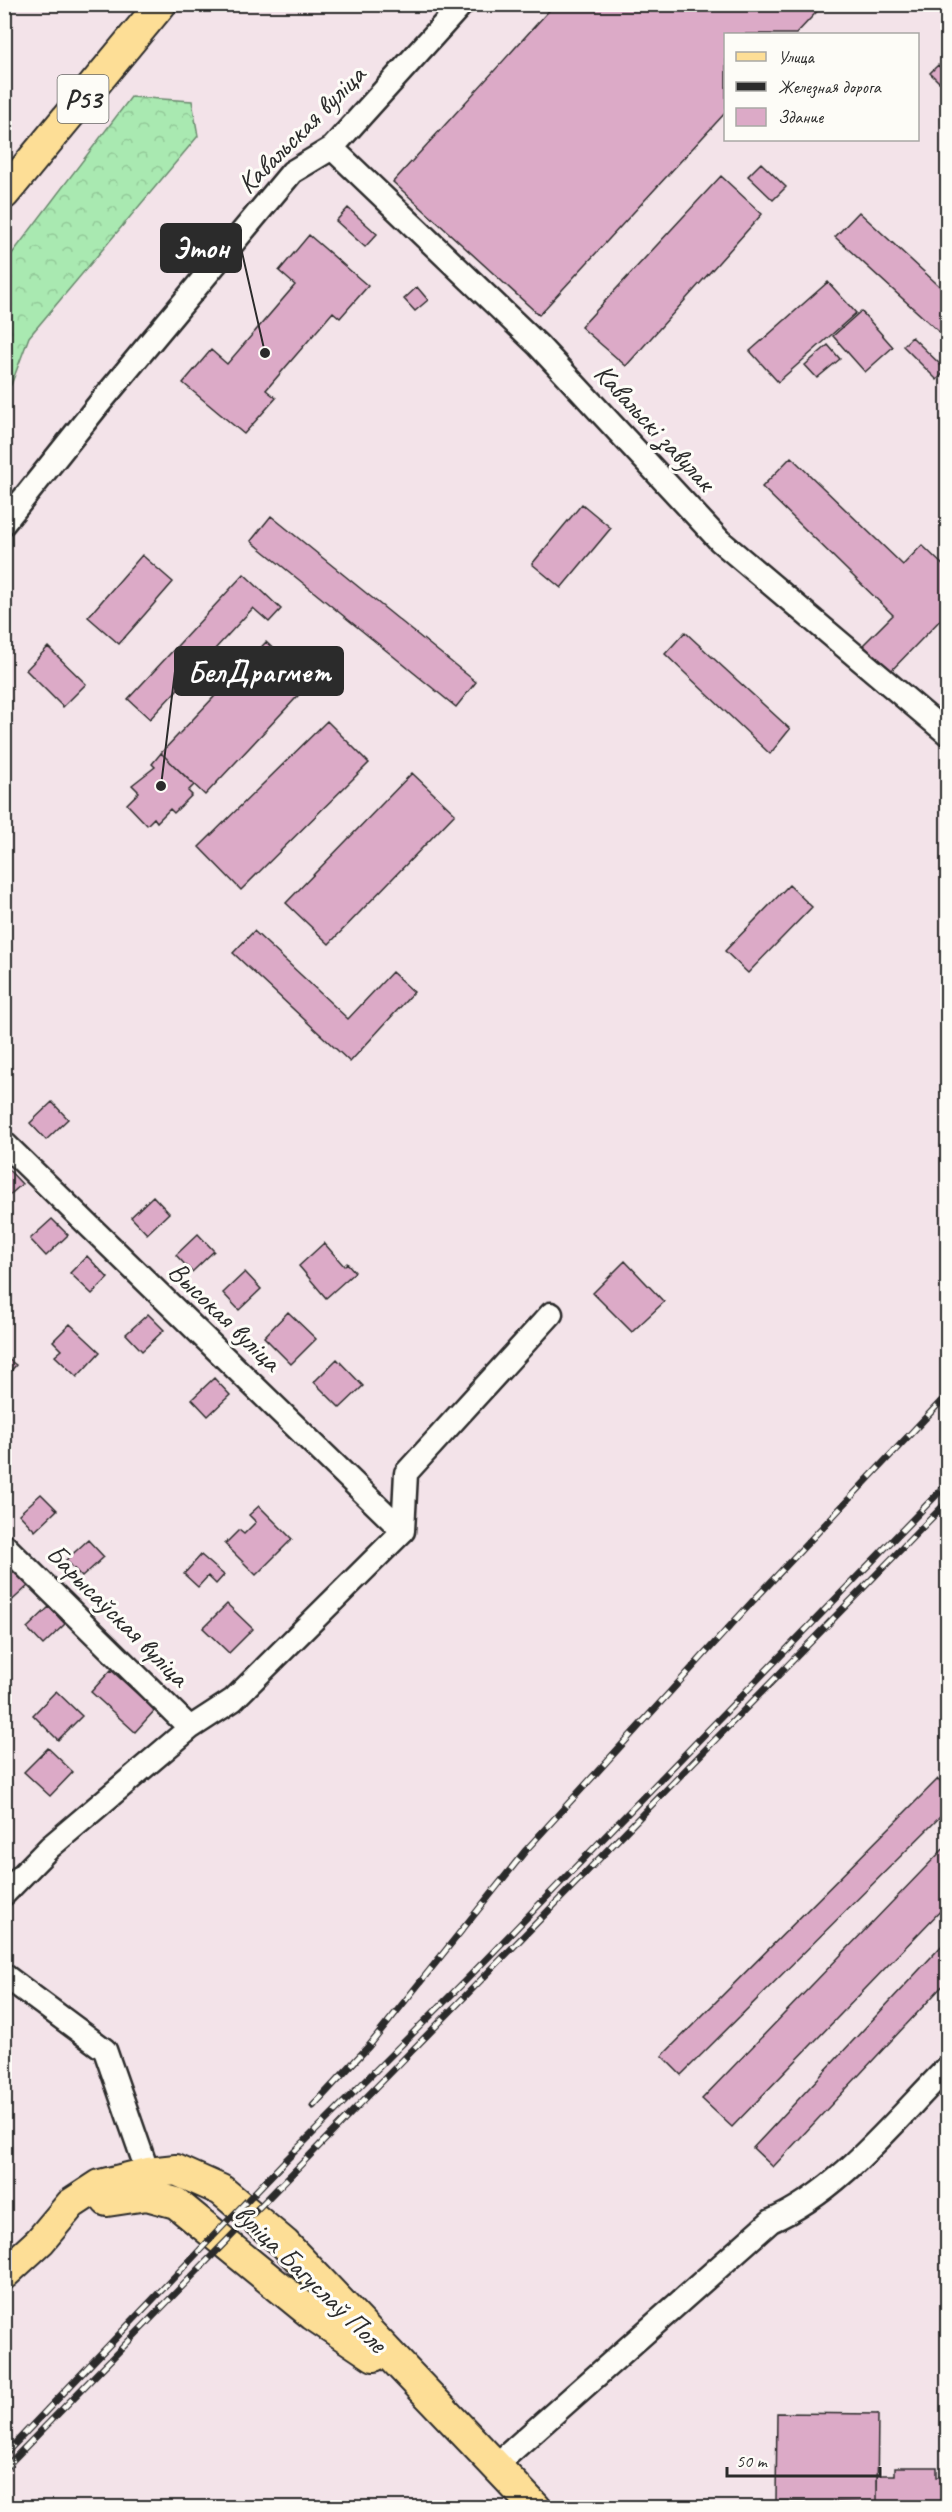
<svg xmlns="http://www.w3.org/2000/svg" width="952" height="2512" viewBox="0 0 952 2512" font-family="Caveat,sans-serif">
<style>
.forest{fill:url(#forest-crowns);stroke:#6a8a6e;stroke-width:1.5}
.building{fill:#dcaac7;stroke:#2b2b2b;stroke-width:1.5}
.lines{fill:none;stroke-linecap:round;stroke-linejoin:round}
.minor-casing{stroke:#2b2b2b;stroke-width:27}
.major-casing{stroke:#2b2b2b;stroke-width:34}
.minor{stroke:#fdfcf7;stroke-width:22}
.major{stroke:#fdde96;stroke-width:30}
.rail-casing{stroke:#2b2b2b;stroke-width:7}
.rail{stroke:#fdfcf7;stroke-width:4.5;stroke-dasharray:14;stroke-linecap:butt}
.labels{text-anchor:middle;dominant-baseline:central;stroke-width:6;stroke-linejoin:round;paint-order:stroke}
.shield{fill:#fdfcf7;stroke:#6a6a68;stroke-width:1.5}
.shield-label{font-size:27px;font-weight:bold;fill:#2b2b2b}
.street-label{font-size:28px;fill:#2b2b2b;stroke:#fdfcf7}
.leader{fill:none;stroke:#2b2b2b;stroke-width:2}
.callout-dot{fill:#2b2b2b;stroke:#fdfcf7;stroke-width:2}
.callout{fill:#2b2b2b;stroke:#2b2b2b;stroke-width:2}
.callout-label{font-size:30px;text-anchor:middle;font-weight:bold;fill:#fff}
</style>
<defs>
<pattern id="forest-crowns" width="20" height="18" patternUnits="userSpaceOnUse" patternTransform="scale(1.5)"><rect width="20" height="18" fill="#a9e9b1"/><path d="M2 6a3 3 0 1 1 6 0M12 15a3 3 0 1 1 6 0" fill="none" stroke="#92c898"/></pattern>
</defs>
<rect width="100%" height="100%" fill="#f3e3e9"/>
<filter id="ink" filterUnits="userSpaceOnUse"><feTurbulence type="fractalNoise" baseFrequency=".0167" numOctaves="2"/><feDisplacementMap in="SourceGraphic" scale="12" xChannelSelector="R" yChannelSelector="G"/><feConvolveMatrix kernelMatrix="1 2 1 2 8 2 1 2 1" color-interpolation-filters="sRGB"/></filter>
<g filter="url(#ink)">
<path class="forest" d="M 131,97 L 192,101 L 198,136 L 29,337 L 11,385 L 5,389 L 5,263 Z"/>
<path class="building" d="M 555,4 L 824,4 L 796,34 L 726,34 L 726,112 L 539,315 L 393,182 Z
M 938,65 L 947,75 L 939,82 L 930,73 Z
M 761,163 L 786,187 L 773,200 L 748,176 Z
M 721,176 L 762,214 L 626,366 L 581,327 Z
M 348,208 L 377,234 L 365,247 L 336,221 Z
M 859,212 L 948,294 L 948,340 L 835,237 Z
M 309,235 L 368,286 L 340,318 L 333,312 L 266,390 L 276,398 L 244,434 L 183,383 L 211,350 L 227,364 L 295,285 L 279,271 Z
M 828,282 L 856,313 L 778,382 L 750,351 Z
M 417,287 L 428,300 L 415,311 L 404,299 Z
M 861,311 L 893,347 L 865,372 L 833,336 Z
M 912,337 L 946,370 L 937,380 L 903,346 Z
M 828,345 L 840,359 L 817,378 L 805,365 Z
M 791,457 L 903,565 L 922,545 L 948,570 L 948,612 L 890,672 L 863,645 L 893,615 L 762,487 Z
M 582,504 L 611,528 L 561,588 L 532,564 Z
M 271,516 L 476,682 L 456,707 L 251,541 Z
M 142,555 L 173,582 L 119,644 L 88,617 Z
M 244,574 L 281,609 L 269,622 L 253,608 L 150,719 L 128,699 Z
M 685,632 L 790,729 L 770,754 L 665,654 Z
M 266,642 L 310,683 L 205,795 L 161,753 Z
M 48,647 L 86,684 L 63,707 L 26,670 Z
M 327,721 L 369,763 L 241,890 L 199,847 Z
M 161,753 L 194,785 L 188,791 L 192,795 L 174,813 L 170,809 L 157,822 L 154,818 L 147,825 L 127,804 L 139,792 L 132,785 L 155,767 L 152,764 Z
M 412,773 L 455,814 L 329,944 L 286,903 Z
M 789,885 L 812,907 L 748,973 L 725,951 Z
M 254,931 L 348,1019 L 392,972 L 414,992 L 350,1062 L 233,953 Z
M 52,1102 L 68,1119 L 46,1140 L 30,1123 Z
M 6,1167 L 22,1184 L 4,1200 L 4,1169 Z
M 153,1196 L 169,1213 L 147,1234 L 131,1217 Z
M 52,1219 L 68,1235 L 46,1256 L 30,1239 Z
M 198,1234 L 214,1251 L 192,1272 L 176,1255 Z
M 324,1243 L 344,1266 L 347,1263 L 355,1272 L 326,1298 L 299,1266 Z
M 87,1256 L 108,1278 L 92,1294 L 70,1273 Z
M 625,1261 L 664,1302 L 632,1332 L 593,1293 Z
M 245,1272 L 261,1289 L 239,1310 L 223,1293 Z
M 288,1312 L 316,1339 L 291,1364 L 264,1337 Z
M 148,1314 L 164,1330 L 142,1351 L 126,1334 Z
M 70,1324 L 100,1352 L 77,1377 L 55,1356 L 62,1350 L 53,1341 Z
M 4,1356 L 16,1365 L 4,1379 Z
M 337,1359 L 363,1386 L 340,1408 L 314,1382 Z
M 214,1378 L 230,1395 L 208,1416 L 192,1399 Z
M 41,1494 L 57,1510 L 35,1531 L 19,1514 Z
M 259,1506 L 292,1539 L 256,1575 L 225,1544 L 239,1530 L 244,1534 L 256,1522 L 249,1515 Z
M 88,1540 L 104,1557 L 82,1577 L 66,1560 Z
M 201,1555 L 224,1575 L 216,1584 L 208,1576 L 198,1587 L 184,1574 Z
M 12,1569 L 28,1586 L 6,1606 L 4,1576 Z
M 227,1604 L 253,1629 L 229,1653 L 203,1628 Z
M 49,1607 L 65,1624 L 43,1645 L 27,1628 Z
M 111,1670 L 155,1710 L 135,1732 L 91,1692 Z
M 56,1691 L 82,1716 L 58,1740 L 33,1715 Z
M 48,1748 L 73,1772 L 50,1796 L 24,1772 Z
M 938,1779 L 948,1788 L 948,1809 L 681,2075 L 662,2056 Z
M 948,1844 L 948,1903 L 732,2127 L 702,2099 Z
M 948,1939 L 948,1980 L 773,2167 L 753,2148 Z
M 777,2413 L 878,2414 L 877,2503 L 776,2501 Z
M 895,2467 L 937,2467 L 937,2477 L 948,2477 L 947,2508 L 885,2508 L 885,2503 L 877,2503 L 877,2475 L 895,2475 Z"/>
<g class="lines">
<g class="minor-casing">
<path id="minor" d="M 332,148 L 538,345 L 720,541 L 948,734
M 4,523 L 99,404 L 292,172 L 332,148 L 462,4
M 4,1143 L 403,1531
M 4,1545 L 190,1728
M 4,1894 L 50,1847 L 190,1728 L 233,1700 L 403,1531 L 406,1473 L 551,1314
M 4,1975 L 105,2050 L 148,2173
M 496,2465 L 771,2221 C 840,2191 895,2120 948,2067"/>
</g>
<g class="major-casing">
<path id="major" d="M 4,194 L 161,4
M 107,2201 L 147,2195 L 176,2203 L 313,2315 L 374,2356
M 4,2274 L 40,2241 L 71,2204 L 100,2185 L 148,2173 L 176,2170 L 221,2190 L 285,2244 L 536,2508"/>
</g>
<use href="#minor" class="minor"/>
<use href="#major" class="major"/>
<g class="rail-casing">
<path id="rail" d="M 313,2106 L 369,2046 L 526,1850 L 752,1602 L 948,1394
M 4,2455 L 285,2161 L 466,1980 L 948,1483
M 4,2469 L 948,1501"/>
</g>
<use href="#rail" class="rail"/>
</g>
</g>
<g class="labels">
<rect class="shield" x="57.5" y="75" width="51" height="48" rx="4.5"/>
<g class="shield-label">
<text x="83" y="99">Р53</text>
</g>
<g class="street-label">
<text transform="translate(301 129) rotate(-45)">Кавальская вуліца</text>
<text transform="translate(655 427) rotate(47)">Кавальскі завулак</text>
<text transform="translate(225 1316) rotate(44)">Высокая вуліца</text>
<text transform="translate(118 1615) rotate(45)">Барысаўская вуліца</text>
<text transform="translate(311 2278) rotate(44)">вуліца Багуслаў Поле</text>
</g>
</g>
<path class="leader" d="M265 353L241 248M161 786L175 671"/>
<g class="callout-dot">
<circle cx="265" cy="353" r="6"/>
<circle cx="161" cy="786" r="6"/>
</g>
<g class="callout">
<rect x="161" y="224" width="80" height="48" rx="6"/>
<rect x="175" y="647" width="168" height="48" rx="6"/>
</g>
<g class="callout-label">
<text x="201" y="258">Этон</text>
<text x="259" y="682">БелДрагмет</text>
</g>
<rect width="952" height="2512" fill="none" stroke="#fdfcf7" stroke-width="24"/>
<rect x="12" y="12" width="928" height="2488" fill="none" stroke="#2b2b2b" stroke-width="2" filter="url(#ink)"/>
<rect x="724" y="33" width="195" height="108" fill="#fdfcf7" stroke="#a9a8a5" stroke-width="1.5"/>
<rect x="736" y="52" width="30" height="9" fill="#fdde96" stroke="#a9a8a5" stroke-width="1.5"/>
<text x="778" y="63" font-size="18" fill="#2b2b2b">Улица</text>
<rect x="736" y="82" width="30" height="9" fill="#2b2b2b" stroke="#a9a8a5" stroke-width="1.5"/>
<text x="778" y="93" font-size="18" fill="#2b2b2b">Железная дорога</text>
<rect x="736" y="108" width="30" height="18" fill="#dcaac7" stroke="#a9a8a5" stroke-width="1.5"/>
<text x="778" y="123" font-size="18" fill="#2b2b2b">Здание</text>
<path d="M727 2467v9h153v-9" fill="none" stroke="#2b2b2b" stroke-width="3"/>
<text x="736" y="2467" font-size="18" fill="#2b2b2b" stroke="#fdfcf7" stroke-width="4.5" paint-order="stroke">50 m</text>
</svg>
